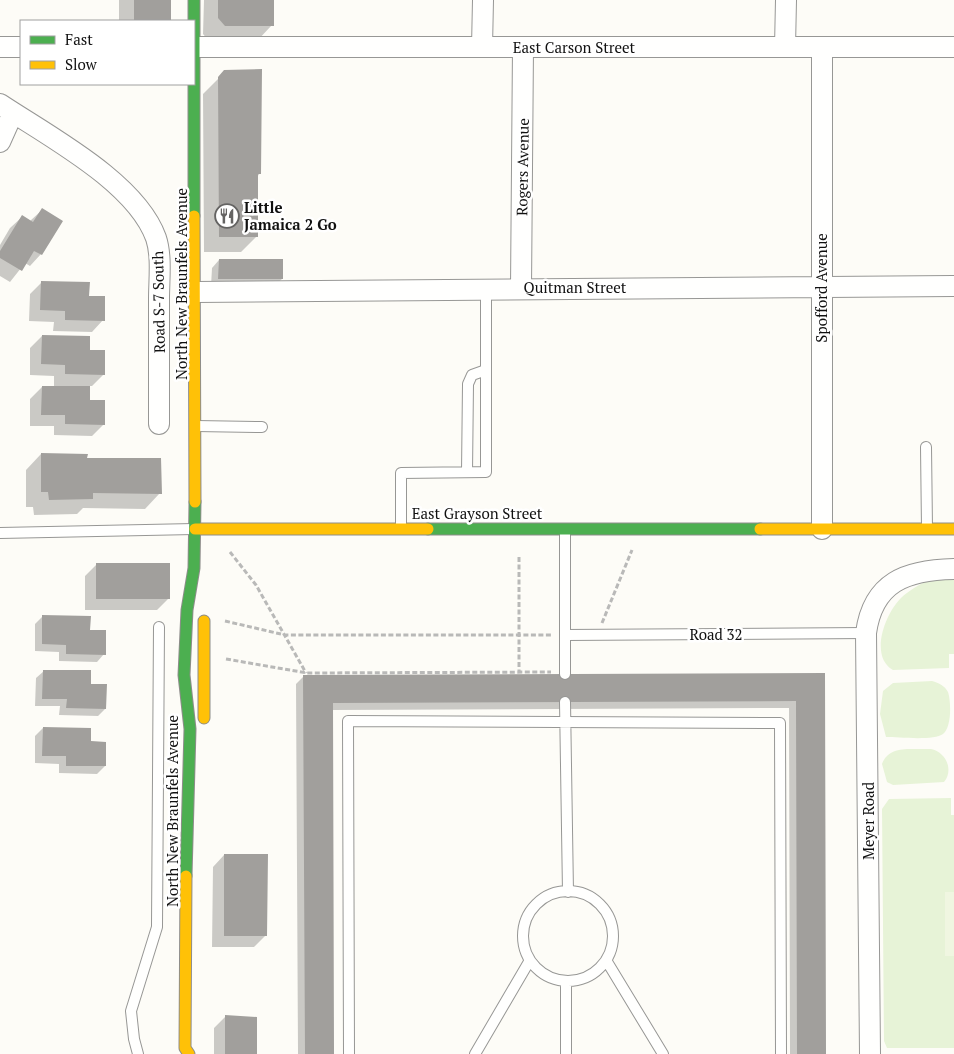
<svg xmlns="http://www.w3.org/2000/svg" width="954" height="1054" viewBox="0 0 954 1054" font-family="'PT Serif',serif">
<style>
.green{fill:#e7f3d7}
.pitch{fill:#f0f6e1}
.shadow{fill:#0003}
.building{fill:#a19f9c}
.lines{fill:none;stroke-linecap:round;stroke-linejoin:round}
.lane-casing{stroke:#979795;stroke-width:12}
.street-casing{stroke:#979795;stroke-width:22}
.fast-casing{stroke:#8e8d8b;stroke-width:13}
.slow-casing{stroke:#8e8d8b;stroke-width:13}
.path{stroke:#b9b9b8;stroke-width:3;stroke-dasharray:5 2.5;stroke-linecap:butt}
.lane{stroke:#fffffe;stroke-width:10}
.street{stroke:#fffffe;stroke-width:20}
.fast{stroke:#4caf50;stroke-width:11}
.slow{stroke:#ffc107;stroke-width:11}
.labels{text-anchor:middle;dominant-baseline:central;stroke-width:5;stroke-linejoin:round;paint-order:stroke}
.street-label{font-size:15px;fill:#111;stroke:#fff}
.poi-label{font-size:15px;font-weight:bold;fill:#111;stroke:#fff;text-anchor:start}
</style>
<rect width="100%" height="100%" fill="#fdfcf7"/>
<path class="green" d="M 954,578 L 954,654 L 949,654 L 949,668 L 893,670 C 869,656 885,614 901,598 C 907,592 922,582 931,580 C 937,578 947,579 954,578 Z
M 932,681 C 939,683 945,686 948,692 C 951,701 952,727 943,734 C 934,741 898,737 886,737 L 880,714 L 883,691 L 893,683 Z
M 931,749 C 946,752 954,770 944,782 L 893,785 L 887,782 L 882,764 C 889,744 913,750 931,749 Z
M 951,798 L 951,815 L 954,815 L 954,1048 L 887,1048 L 884,1041 L 882,809 L 889,799 Z"/>
<path class="pitch" d="M 945,892 L 954,892 L 954,956 L 945,956 Z"/>
<path class="shadow" d="M 119,0 L 170,0 L 170,21 L 119,21 Z
M 204,0 L 273,0 L 272,25 L 257,41 L 209,41 L 203,34 Z
M 225,72 L 260,173 L 257,177 L 257,236 L 241,252 L 204,252 L 203,94 Z
M 42,210 L 41,254 L 30,266 L 25,263 L 10,282 L 0,276 L 0,245 L 10,228 L 22,217 L 30,221 Z
M 219,260 L 282,279 L 274,286 L 211,286 L 212,268 Z
M 42,282 L 88,297 L 103,320 L 92,332 L 53,331 L 54,322 L 29,321 L 30,294 Z
M 42,336 L 88,351 L 104,374 L 92,386 L 89,386 L 88,401 L 104,424 L 92,436 L 54,435 L 54,426 L 30,426 L 30,399 L 42,387 L 54,387 L 54,376 L 30,375 L 30,348 Z
M 41,454 L 86,460 L 160,493 L 145,509 L 83,508 L 77,514 L 34,515 L 33,507 L 26,507 L 26,470 Z
M 97,564 L 168,599 L 157,610 L 85,610 L 85,576 Z
M 43,616 L 89,631 L 104,654 L 97,662 L 59,661 L 59,652 L 35,651 L 35,624 Z
M 44,671 L 90,685 L 105,709 L 98,716 L 59,715 L 60,706 L 35,706 L 36,678 Z
M 824,674 L 825,1054 L 790,1054 L 789,708 L 331,710 L 333,1054 L 298,1054 L 296,684 L 304,676 Z
M 43,728 L 90,743 L 105,766 L 97,774 L 59,773 L 59,764 L 35,763 L 35,736 Z
M 224,855 L 266,935 L 254,947 L 212,947 L 213,867 Z
M 226,1016 L 256,1054 L 214,1054 L 214,1028 Z"/>
<path class="building" d="M 134,0 L 171,0 L 171,21 L 134,21 Z
M 218,0 L 274,0 L 274,26 L 225,26 L 218,18 Z
M 262,69 L 261,174 L 258,174 L 258,237 L 219,237 L 218,77 L 224,70 Z
M 42,208 L 63,221 L 42,255 L 34,251 L 22,271 L 0,258 L 0,251 L 22,215 L 33,222 Z
M 219,259 L 283,259 L 283,279 L 218,279 Z
M 41,281 L 90,282 L 89,296 L 105,296 L 105,321 L 65,320 L 65,311 L 40,310 Z
M 42,335 L 90,336 L 90,350 L 105,350 L 105,375 L 65,374 L 65,365 L 41,364 Z
M 42,386 L 90,386 L 90,400 L 105,400 L 105,425 L 65,424 L 65,415 L 41,415 Z
M 41,453 L 88,454 L 87,458 L 161,458 L 162,494 L 93,493 L 93,499 L 49,500 L 48,492 L 41,492 Z
M 96,563 L 170,563 L 170,599 L 96,599 Z
M 42,615 L 91,616 L 90,630 L 106,630 L 106,655 L 66,654 L 66,645 L 42,644 Z
M 43,670 L 91,670 L 91,684 L 107,684 L 106,709 L 66,708 L 67,699 L 42,699 Z
M 825,673 L 826,1054 L 797,1054 L 796,701 L 333,703 L 334,1054 L 305,1054 L 303,675 Z
M 43,727 L 91,728 L 91,741 L 106,742 L 106,766 L 66,766 L 66,756 L 42,756 Z
M 224,854 L 268,854 L 267,936 L 224,936 Z
M 225,1015 L 257,1017 L 257,1054 L 225,1054 Z"/>
<g class="lines">
<g class="lane-casing">
<path id="lane" d="M 196,426 L 262,427
M 926,447 L 927,528
M 467,472 L 468,384 L 472,375 L 486,370
M 401,527 L 401,473 L 486,472 L 486,288
M 0,533 L 194,529
M 565,635 L 866,633
M 565,674 L 565,529
M 565,702 L 568,892
M523 936a45 45 0 1 1 90 0a45 45 0 1 1-90 0Z
M 606,960 L 663,1054
M 138,1054 L 134,1039 L 131,1011 L 157,927 L 159,627
M 349,1054 L 348,721 L 780,723 L 781,1054
M 475,1054 L 530,960
M 566,1054 L 566,981"/>
</g>
<g class="street-casing">
<path id="street" d="M 0,47 L 21,47
M 194,47 L 954,47
M 482,47 L 483,0
M 785,47 L 786,0
M 0,104 C 48,136 136,182 156,238 C 162,256 159,280 159,299 C 159,341 159,382 159,424
M 0,142 L 13,113
M 521,288 L 523,47
M 196,292 L 954,286
M 822,529 L 822,47
M 870,1054 L 866,633 C 873,582 906,570 954,569"/>
</g>
<g class="fast-casing">
<path id="fast" d="M 194,0 L 194,216
M 428,529 L 760,529
M 186,876 L 190,729 L 184,675 L 187,610 L 194,568 L 195,502"/>
</g>
<g class="slow-casing">
<path id="slow" d="M 194,216 L 195,502
M 195,529 L 428,529
M 760,529 L 954,529
M 204,621 L 204,718
M 186,876 L 185,1048 L 189,1054"/>
</g>
<path class="path" d="M 230,552 L 256,585 L 306,673
M 519,557 L 519,673
M 225,621 L 285,635 L 552,635
M 602,623 L 632,550
M 226,659 L 307,673 L 551,672"/>
<use href="#lane" class="lane"/>
<use href="#street" class="street"/>
<use href="#fast" class="fast"/>
<use href="#slow" class="slow"/>
</g>
<defs>
<g id="restaurant-ring" transform="scale(1.25)"><circle r="9.5" fill="#fff" stroke="#646362" stroke-width="1.5"/><path d="M-5-6h1v4h1v-4h1v4h1v-4h1v5L-1.5 .5V6h-2V.5L-5-1ZM5-6V6H3V1.5H1.5Q1.5-4 5-6Z" fill="#646362"/></g>
</defs>
<g fill-rule="evenodd">
<use href="#restaurant-ring" x="227" y="216"/>
</g>
<g class="labels">
<g class="street-label">
<text x="574" y="47">East Carson Street</text>
<text transform="translate(522 167) rotate(-89)">Rogers Avenue</text>
<text transform="translate(181 284) rotate(-90)">North New Braunfels Avenue</text>
<text x="575" y="287">Quitman Street</text>
<text transform="translate(821 288) rotate(-90)">Spofford Avenue</text>
<text transform="translate(158 302) rotate(-91)">Road S-7 South</text>
<text x="477" y="513">East Grayson Street</text>
<text x="716" y="634">Road 32</text>
<text transform="translate(172 811) rotate(-90)">North New Braunfels Avenue</text>
<text transform="translate(868 821) rotate(-90)">Meyer Road</text>
</g>
<g class="poi-label">
<text x="244" y="207">Little<tspan x="244" dy="17">Jamaica 2 Go</tspan></text>
</g>
</g>
<rect x="20" y="20" width="175" height="65" fill="#ffffff" stroke="#a0a0a0"/>
<rect x="30" y="36" width="25" height="8" fill="#4caf50" stroke="#a0a0a0"/>
<text x="65" y="45" font-size="15" fill="#111111">Fast</text>
<rect x="30" y="61" width="25" height="8" fill="#ffc107" stroke="#a0a0a0"/>
<text x="65" y="70" font-size="15" fill="#111111">Slow</text>
</svg>
